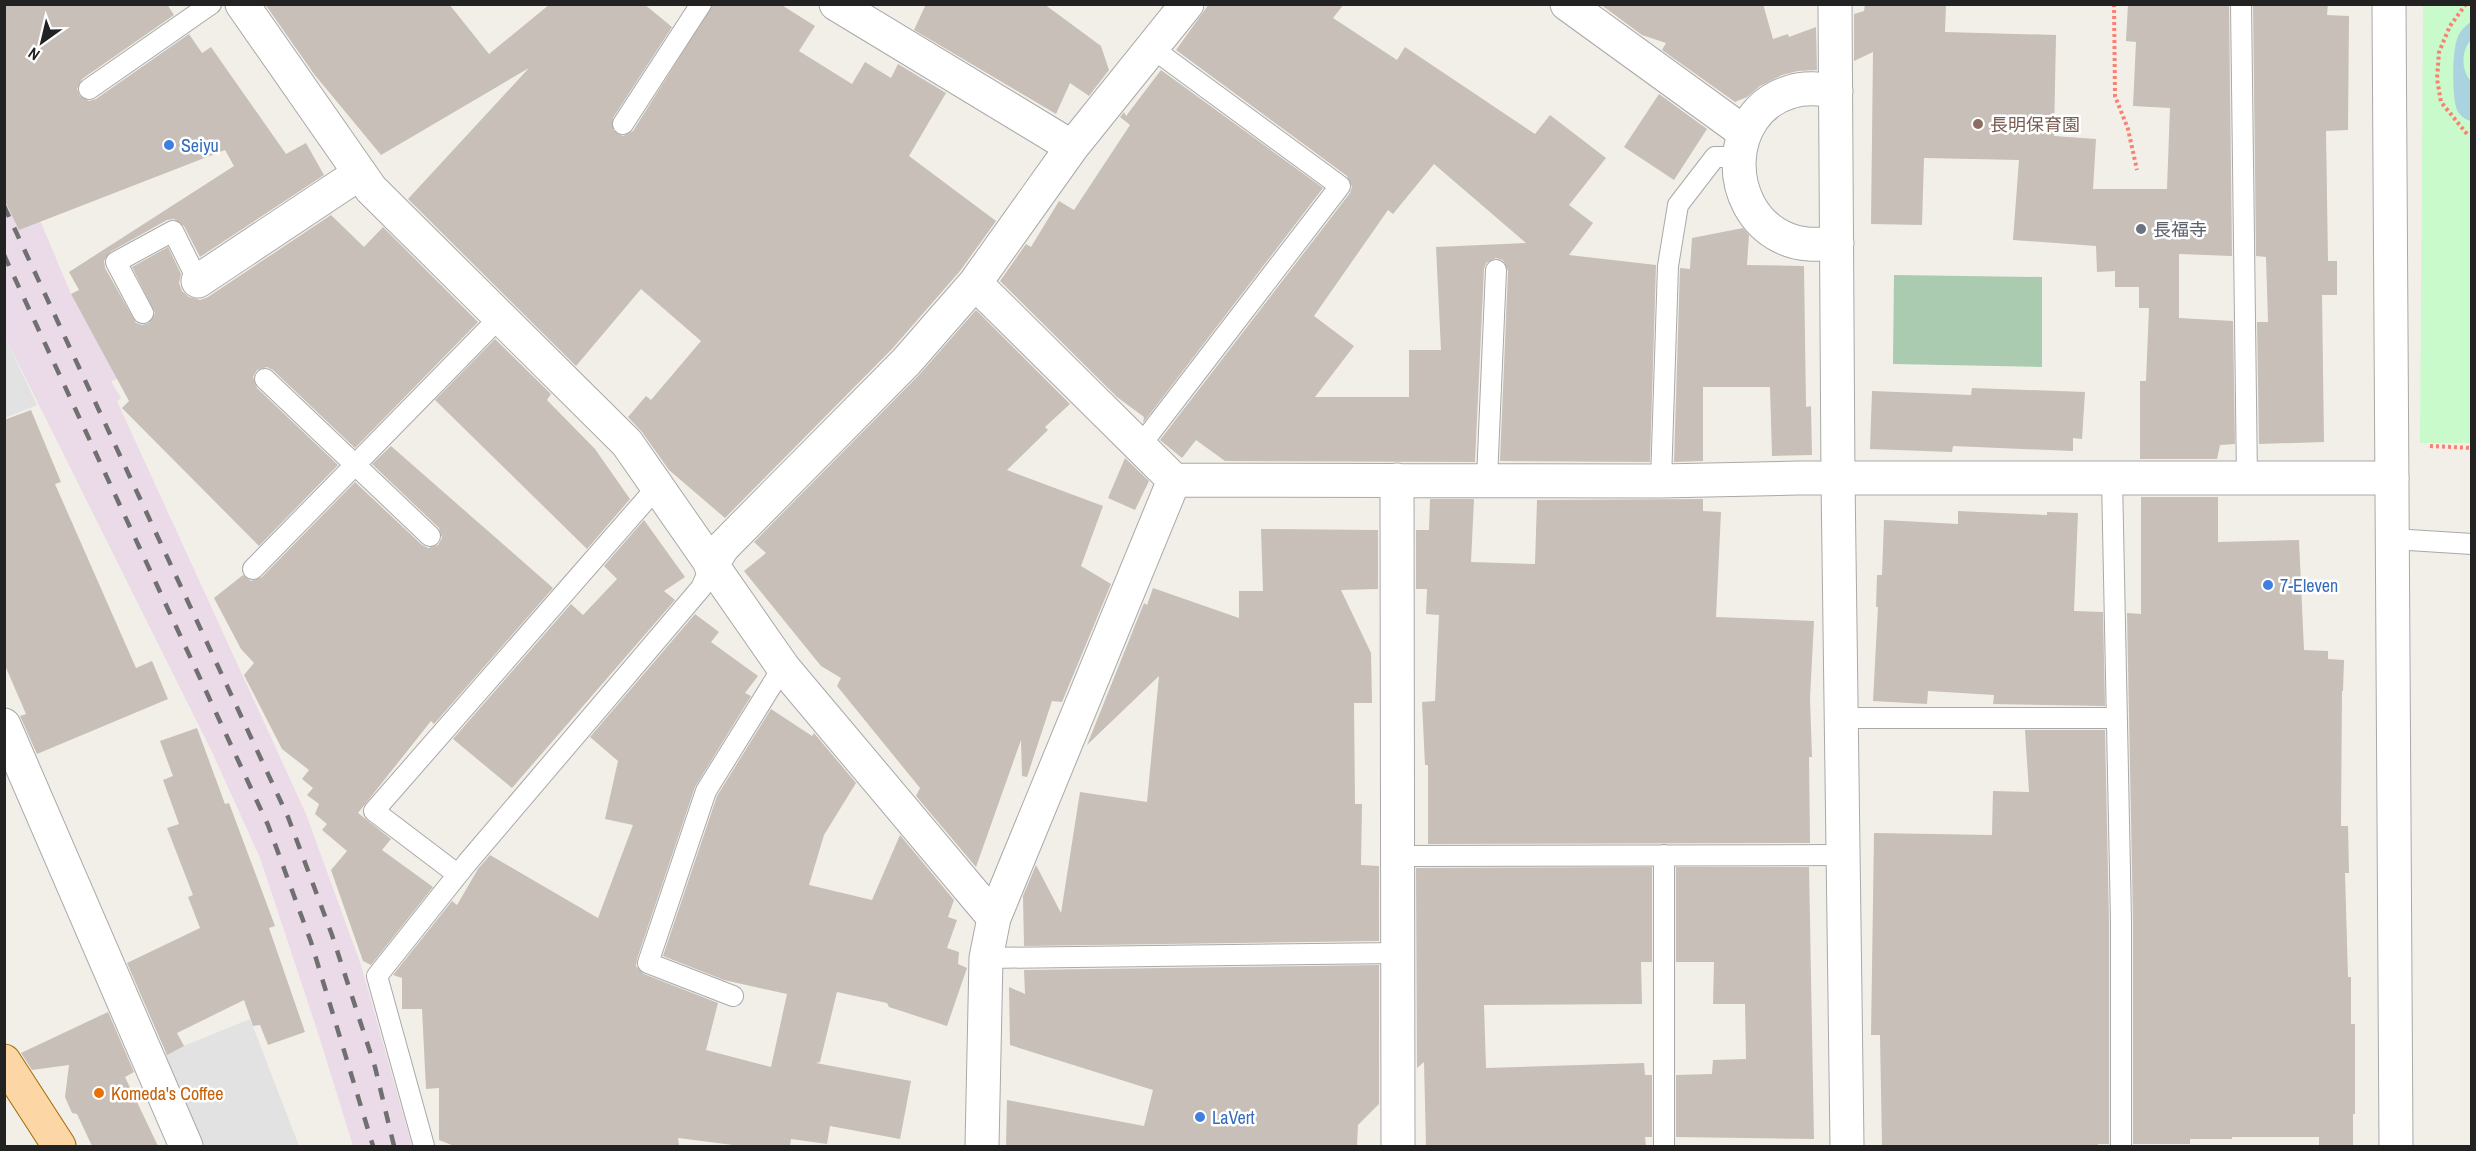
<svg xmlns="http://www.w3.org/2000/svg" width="2476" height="1151" viewBox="0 0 2476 1151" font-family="'Archivo Narrow','Noto Sans JP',sans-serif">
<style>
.industrial{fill:#ebdbe8}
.cemetery{fill:#aacbaf}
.park{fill:#c8facc}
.parking{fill:#e2e2e2}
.water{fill:#aad3df}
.building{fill:#c7bfb8;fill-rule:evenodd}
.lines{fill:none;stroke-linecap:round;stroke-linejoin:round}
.service-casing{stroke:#a9a9a9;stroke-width:22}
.minor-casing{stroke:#a9a9a9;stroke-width:35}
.tertiary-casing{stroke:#a9a9a9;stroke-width:35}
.primary-casing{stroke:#a06b00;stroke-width:35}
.path{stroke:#fa8072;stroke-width:4;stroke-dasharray:3 3;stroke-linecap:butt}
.service{stroke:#fff;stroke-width:20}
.minor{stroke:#fff;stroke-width:33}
.tertiary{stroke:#fff;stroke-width:33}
.primary{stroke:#fcd6a4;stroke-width:33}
.rail{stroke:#707070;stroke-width:4.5;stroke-dasharray:12 12;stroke-linecap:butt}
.education-dot{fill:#8d6e63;stroke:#fff;stroke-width:2}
.shop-dot{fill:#3f7fe0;stroke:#fff;stroke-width:2}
.worship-dot{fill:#6b7280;stroke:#fff;stroke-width:2}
.food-dot{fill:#e8710a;stroke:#fff;stroke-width:2}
.labels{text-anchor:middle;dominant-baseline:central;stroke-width:5;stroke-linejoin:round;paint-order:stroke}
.education-label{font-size:18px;fill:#785e54;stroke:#fff;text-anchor:start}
.shop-label{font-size:18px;fill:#366cbe;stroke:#fff;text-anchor:start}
.worship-label{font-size:18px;fill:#5b616d;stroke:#fff;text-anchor:start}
.food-label{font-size:18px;fill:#c56008;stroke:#fff;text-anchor:start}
</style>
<rect width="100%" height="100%" fill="#f2efe9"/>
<path class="industrial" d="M 4,134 L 71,294 L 118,379 L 111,381 L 121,398 L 117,401 L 306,814 L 361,965 L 412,1146 L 353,1146 L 319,1036 L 260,858 L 213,754 L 5,337 Z"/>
<path class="cemetery" d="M 1894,275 L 2042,277 L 2042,367 L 1893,364 Z"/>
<path class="park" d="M 2423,5 L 2471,5 L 2471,443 L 2420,443 Z"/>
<path class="parking" d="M 5,337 L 37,405 L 5,418 L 4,418 Z
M 250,1019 L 299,1146 L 202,1146 L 164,1054 Z"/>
<path class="water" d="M 2471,22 L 2471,40 C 2461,50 2461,71 2471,81 L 2471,121 C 2466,120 2460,116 2457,110 C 2452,97 2452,53 2457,39 C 2459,32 2465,26 2471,22 Z"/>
<path class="building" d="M 4,4 L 167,4 L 174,15 L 82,79 L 77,89 L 80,96 L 89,101 L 96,99 L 189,34 L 202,53 L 211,47 L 286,154 L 306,143 L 324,175 L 200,257 L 184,226 L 174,219 L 167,220 L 110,252 L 104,261 L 105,268 L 136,323 L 142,325 L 149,323 L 155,313 L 132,267 L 168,247 L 181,274 L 179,283 L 182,291 L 189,297 L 200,300 L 208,297 L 331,215 L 364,247 L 383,227 L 478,322 L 355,448 L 273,370 L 267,367 L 257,370 L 253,377 L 257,388 L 338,465 L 259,546 L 122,408 L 129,401 L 71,294 L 79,290 L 69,272 L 234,166 L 225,150 L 19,230 L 4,199 Z
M 265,4 L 449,4 L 489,54 L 550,4 L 644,4 L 672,27 L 613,118 L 613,130 L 623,136 L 633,131 L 713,4 L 780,4 L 815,26 L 799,51 L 852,84 L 865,62 L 891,78 L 898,64 L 946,93 L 909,156 L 996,221 L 960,271 L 892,349 L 725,518 L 669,470 L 642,432 L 628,417 L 646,396 L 651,400 L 701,341 L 641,289 L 576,366 L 408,199 L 529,68 L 381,155 L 314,74 Z
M 926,4 L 1044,4 L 1101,46 L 1109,70 L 1089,96 L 1070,83 L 1056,114 L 914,30 Z
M 1209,4 L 1344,4 L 1333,18 L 1397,60 L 1405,47 L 1535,134 L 1550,115 L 1606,158 L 1569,205 L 1593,223 L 1569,255 L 1656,265 L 1650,462 L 1500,461 L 1508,271 L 1503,260 L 1496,258 L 1486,263 L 1484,269 L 1475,462 L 1225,461 L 1196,440 L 1182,458 L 1160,440 L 1350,193 L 1352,187 L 1347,176 L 1176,50 ZM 1434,164 L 1526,243 L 1436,247 L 1441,350 L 1409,350 L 1409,397 L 1315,397 L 1354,346 L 1314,316 L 1388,210 L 1393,214 Z
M 1600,4 L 1763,4 L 1773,39 L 1788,34 L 1789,37 L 1816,27 L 1817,70 L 1798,71 L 1782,75 L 1760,86 L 1747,97 L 1735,102 L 1662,50 L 1666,43 L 1642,35 Z
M 1865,4 L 1946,4 L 1945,32 L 2056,35 L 2054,136 L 2096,139 L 2093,189 L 2167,189 L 2170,108 L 2133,106 L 2136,42 L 2126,41 L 2128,4 L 2229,4 L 2232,256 L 2179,254 L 2179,318 L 2233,321 L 2235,444 L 2220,445 L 2217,459 L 2140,459 L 2140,381 L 2146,381 L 2149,308 L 2139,308 L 2139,287 L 2115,287 L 2115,271 L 2097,272 L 2096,246 L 2013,240 L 2019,160 L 1924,158 L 1922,225 L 1871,224 L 1873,52 L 1854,61 L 1854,14 L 1864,11 Z
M 2253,4 L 2328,4 L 2327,15 L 2349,16 L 2348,130 L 2326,131 L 2328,261 L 2337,261 L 2337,295 L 2322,295 L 2324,442 L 2259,444 L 2257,322 L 2268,322 L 2266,257 L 2256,256 Z
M 1161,70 L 1323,188 L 1143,423 L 1144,417 L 1117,397 L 1000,281 L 1026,244 L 1031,247 L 1059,201 L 1074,210 L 1130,125 L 1120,117 L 1124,112 L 1126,116 Z
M 1659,94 L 1707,129 L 1674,180 L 1624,147 Z
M 1743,228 L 1749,235 L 1747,265 L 1804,266 L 1806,407 L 1811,406 L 1812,455 L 1772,456 L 1770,387 L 1703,387 L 1703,461 L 1674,462 L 1680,268 L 1690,269 L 1692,238 Z
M 976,310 L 1070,404 L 1045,427 L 1048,430 L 1007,470 L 1103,506 L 1081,566 L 1111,584 L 1062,702 L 1052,701 L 1027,777 L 1022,776 L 1021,740 L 976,867 L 916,796 L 920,788 L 837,686 L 841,678 L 821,666 L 744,571 L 766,553 L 754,542 L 919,375 Z
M 495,339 L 551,394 L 547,400 L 595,449 L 630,499 L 587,549 L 435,400 Z
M 1972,388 L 2085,392 L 2082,439 L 2073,438 L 2073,451 L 1953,446 L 1952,452 L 1870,449 L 1872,391 L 1971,395 Z
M 31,410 L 61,482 L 55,484 L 136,668 L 152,661 L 168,699 L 37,754 L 20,716 L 26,714 L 4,663 L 4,420 Z
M 391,446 L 553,588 L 434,724 L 431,721 L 358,813 L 391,839 L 382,850 L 433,887 L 371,965 L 363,961 L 331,870 L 347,851 L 322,830 L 327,824 L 315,814 L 319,804 L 307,795 L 313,788 L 302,779 L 309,770 L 282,749 L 244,675 L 254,663 L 241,649 L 214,598 L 243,575 L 251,581 L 262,577 L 355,482 L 422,545 L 428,548 L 438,545 L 442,538 L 439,528 L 372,464 Z
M 1125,458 L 1149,481 L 1135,510 L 1108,498 Z
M 2141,497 L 2218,497 L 2218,542 L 2299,540 L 2304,650 L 2328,651 L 2328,659 L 2344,660 L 2343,691 L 2342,691 L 2341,826 L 2348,826 L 2349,873 L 2345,873 L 2348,977 L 2351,977 L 2351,1024 L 2355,1024 L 2355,1114 L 2353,1114 L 2353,1145 L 2319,1145 L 2319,1137 L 2232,1137 L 2232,1139 L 2190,1139 L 2190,1144 L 2133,1144 L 2133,921 L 2127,613 L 2141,614 Z
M 1430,499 L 1474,499 L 1471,562 L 1535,564 L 1537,500 L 1703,499 L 1703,511 L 1721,512 L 1716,617 L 1814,621 L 1810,698 L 1812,757 L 1809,757 L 1810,843 L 1428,844 L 1428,765 L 1425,765 L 1422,702 L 1435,701 L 1439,615 L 1426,614 L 1427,589 L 1416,589 L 1416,530 L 1429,530 Z
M 1958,511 L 2047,515 L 2047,512 L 2078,513 L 2074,611 L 2103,612 L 2105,706 L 1993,704 L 1994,695 L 1928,691 L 1927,704 L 1873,701 L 1878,607 L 1876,607 L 1877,575 L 1882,575 L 1884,520 L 1958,524 Z
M 644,520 L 685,577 L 664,591 L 675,600 L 512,788 L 453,739 L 571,604 L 583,615 L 617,579 L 604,566 Z
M 1261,529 L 1378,530 L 1378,589 L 1341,590 L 1371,653 L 1372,703 L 1354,703 L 1355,804 L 1362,804 L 1361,865 L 1379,866 L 1379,941 L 1024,946 L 1023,896 L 1036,865 L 1061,913 L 1080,792 L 1147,802 L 1159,676 L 1087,745 L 1144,603 L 1147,605 L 1153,588 L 1239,618 L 1239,591 L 1263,591 Z
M 695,614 L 719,632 L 711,642 L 758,676 L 745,693 L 751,696 L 695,787 L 637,959 L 636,966 L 644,974 L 718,1003 L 706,1050 L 771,1067 L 787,994 L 724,980 L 663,956 L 717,796 L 771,709 L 812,736 L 814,733 L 856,783 L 824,835 L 809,885 L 872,900 L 900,835 L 954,900 L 948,917 L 957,920 L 947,948 L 959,952 L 958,964 L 967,968 L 947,1026 L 889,1007 L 887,1003 L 837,992 L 820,1062 L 816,1063 L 911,1081 L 900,1139 L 830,1126 L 827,1144 L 791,1139 L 790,1146 L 741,1146 L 678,1138 L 679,1146 L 454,1146 L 439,1140 L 439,1088 L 426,1089 L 422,1009 L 402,1009 L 402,978 L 393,975 L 452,901 L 457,905 L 478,869 L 490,855 L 598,918 L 633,825 L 605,819 L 618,761 L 590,737 Z
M 197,728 L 225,804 L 229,803 L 275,926 L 269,928 L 305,1032 L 268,1045 L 260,1025 L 253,1026 L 244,1000 L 177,1033 L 184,1046 L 167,1055 L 127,963 L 200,928 L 188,897 L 193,895 L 167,828 L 179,824 L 163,780 L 173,776 L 160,741 Z
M 2025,730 L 2105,730 L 2109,921 L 2109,1144 L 2098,1144 L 2098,1146 L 1882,1146 L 1880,1035 L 1871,1035 L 1874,833 L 1992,835 L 1993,791 L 2029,792 Z
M 1652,867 L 1652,962 L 1641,962 L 1642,1004 L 1484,1005 L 1486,1068 L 1644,1063 L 1645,1075 L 1652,1075 L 1652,1137 L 1645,1137 L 1646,1146 L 1426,1146 L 1424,1062 L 1417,1068 L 1416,868 Z
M 1676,867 L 1809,867 L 1814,1139 L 1676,1137 L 1676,1075 L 1712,1074 L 1713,1060 L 1746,1059 L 1745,1004 L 1713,1004 L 1714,962 L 1676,962 Z
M 1379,965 L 1379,1104 L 1358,1125 L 1357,1146 L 1006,1146 L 1007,1100 L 1144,1126 L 1153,1090 L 1010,1045 L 1009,987 L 1025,994 L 1024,970 Z
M 108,1012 L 134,1072 L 125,1077 L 158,1146 L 92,1146 L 77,1114 L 72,1113 L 65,1097 L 69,1065 L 32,1070 L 21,1053 Z"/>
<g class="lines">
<g class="service-casing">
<path id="service" d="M 2241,4 L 2247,479
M 89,89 L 211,4
M 623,124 L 701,4
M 143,313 L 116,262 L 173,231 L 198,281
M 265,379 L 430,536
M 1140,446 L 1340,186 L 1152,48
M 2112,478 L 2121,921 L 2121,1146
M 1487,479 L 1496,270
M 1661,481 L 1668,266 L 1678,205 L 1715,157 L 1739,157
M 2393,539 L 2472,544
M 253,569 L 500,317
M 1841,718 L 2117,718
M 1664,855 L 1664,1146
M 1399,856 L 1842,855
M 457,874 L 374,811 L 657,487
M 986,958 L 1398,953
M 733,996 L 648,963 L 706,791 L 783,667
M 424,1146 L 377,976 L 467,863 L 701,588 L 711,566"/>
</g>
<g class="minor-casing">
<path id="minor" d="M 242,4 L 371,189 L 627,443 L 783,667 L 994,918 L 986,958 L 982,1146
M 836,4 L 1072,147
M 1567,4 L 1745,133
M 1836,91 C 1820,89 1805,87 1790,92 C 1724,112 1723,208 1782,237 C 1800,246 1818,245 1837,243
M 198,281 L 360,173
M 975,283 L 1174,480 L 1661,481 L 1798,478 L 2392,478
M 1397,480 L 1398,1146
M 711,566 L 723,547 L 906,362 L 975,283 L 1072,147 L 1187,4
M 4,725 L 186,1146
M 994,918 L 1174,480"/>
</g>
<g class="tertiary-casing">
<path id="tertiary" d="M 1835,4 L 1838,479 L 1847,1146
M 2389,4 L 2396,1146"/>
</g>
<g class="primary-casing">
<path id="primary" d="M 4,1061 L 59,1146"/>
</g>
<path class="path" d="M 2114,4 L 2115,96 L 2128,129 L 2137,170
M 2466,4 L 2450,26 L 2439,52 L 2437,79 L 2441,102 L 2467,134
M 2430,446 L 2472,448"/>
<use href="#service" class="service"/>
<use href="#minor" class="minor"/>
<use href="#tertiary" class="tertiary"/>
<use href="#primary" class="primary"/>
<path class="rail" d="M 4,206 L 288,817 L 332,935 L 375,1067 L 394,1146
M 4,255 L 268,825 L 311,942 L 373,1146"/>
</g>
<circle class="education-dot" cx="1978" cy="124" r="6"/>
<g class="shop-dot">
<circle cx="169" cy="145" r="6"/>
<circle cx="2268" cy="585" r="6"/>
<circle cx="1200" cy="1117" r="6"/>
</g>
<circle class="worship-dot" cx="2141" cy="229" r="6"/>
<circle class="food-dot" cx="99" cy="1093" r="6"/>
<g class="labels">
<g class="education-label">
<text x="1990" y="124">長明保育園</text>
</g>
<g class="shop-label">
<text x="181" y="145">Seiyu</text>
<text x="2280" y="585">7-Eleven</text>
<text x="1212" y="1117">LaVert</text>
</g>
<g class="worship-label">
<text x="2153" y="229">長福寺</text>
</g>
<g class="food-label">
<text x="111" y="1093">Komeda's Coffee</text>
</g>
</g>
<rect width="2476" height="1151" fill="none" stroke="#222222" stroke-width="12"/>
<g transform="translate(42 42) rotate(214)" stroke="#ffffff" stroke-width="4.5" paint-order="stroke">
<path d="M0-4.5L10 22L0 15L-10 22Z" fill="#222222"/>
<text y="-9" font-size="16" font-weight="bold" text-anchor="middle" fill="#222222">N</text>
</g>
</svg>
